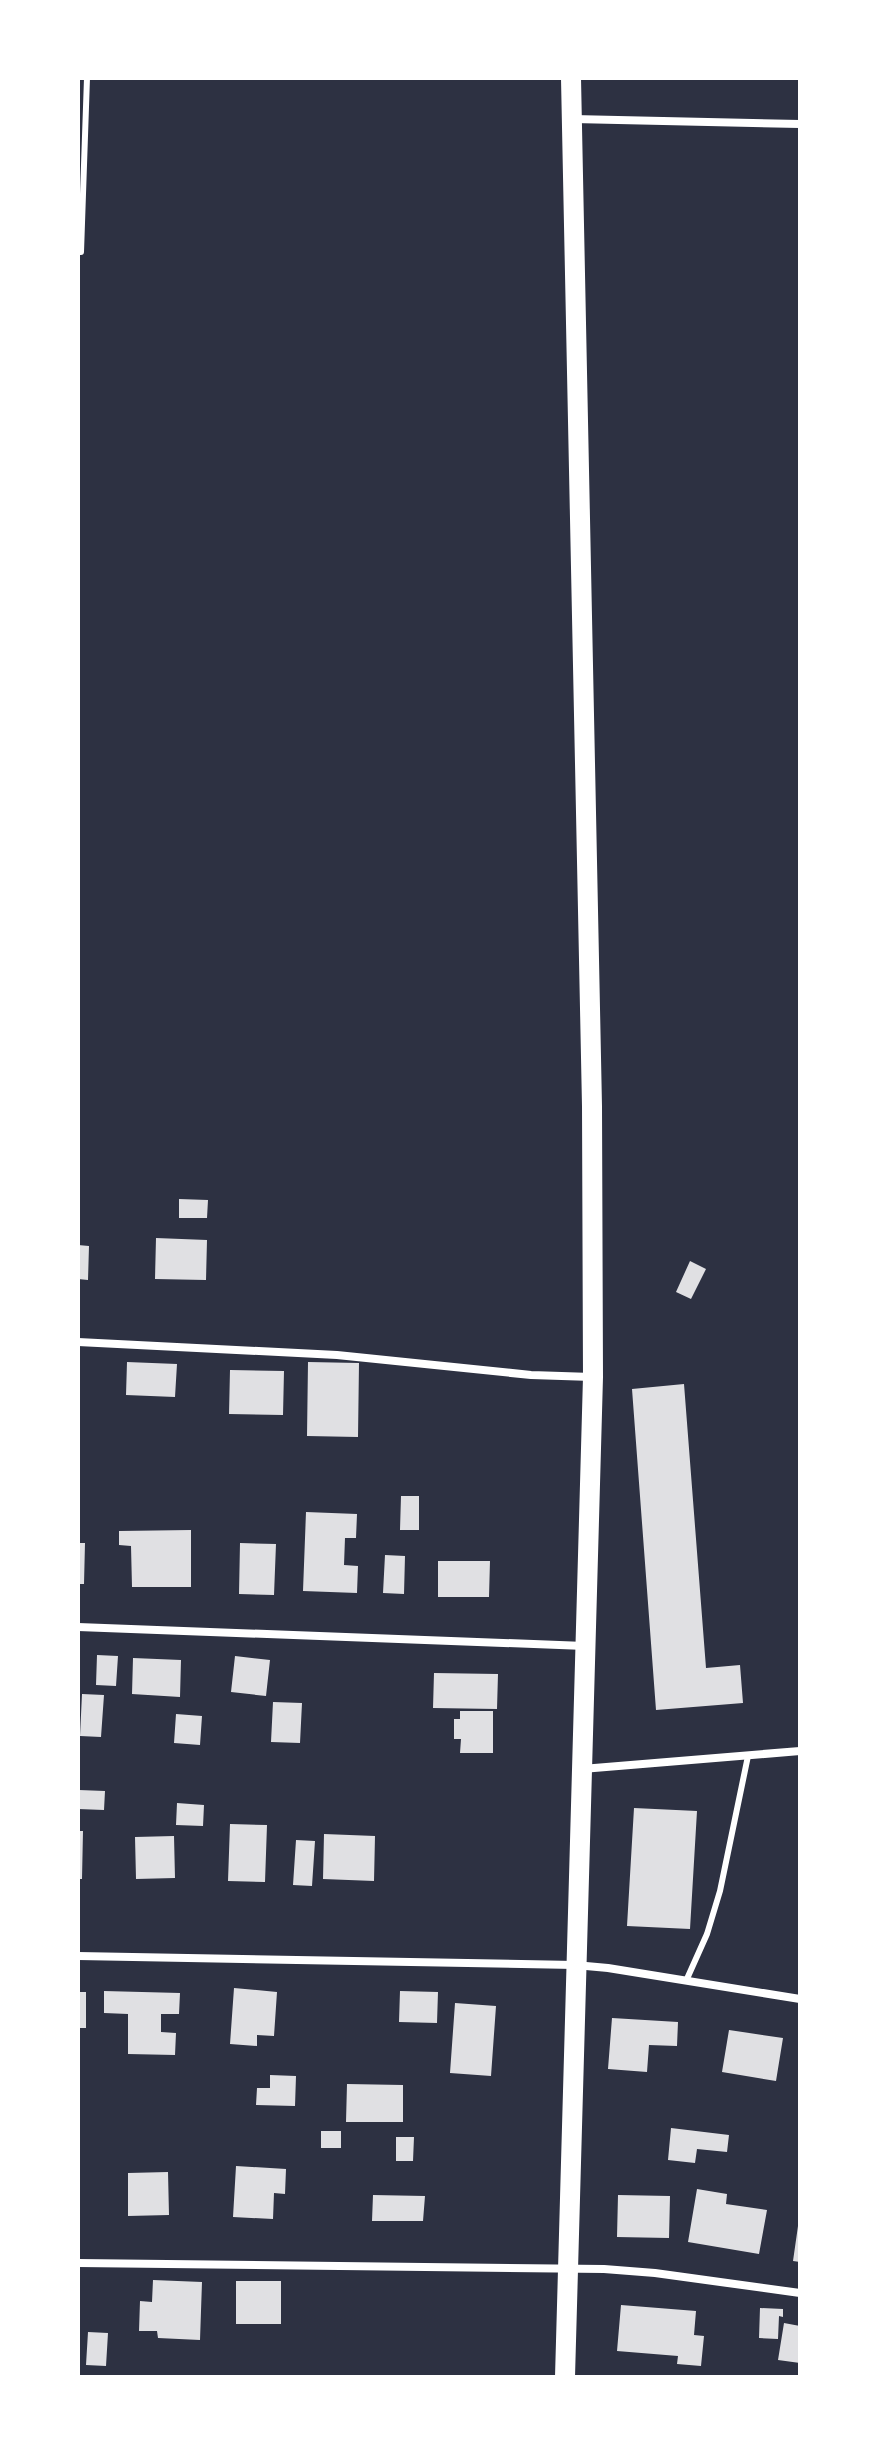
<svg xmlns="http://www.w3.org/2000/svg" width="878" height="2455" viewBox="0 0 878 2455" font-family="'Playfair Display',serif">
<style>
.building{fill:#e0e0e3}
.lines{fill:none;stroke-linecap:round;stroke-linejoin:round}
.service{stroke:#fff;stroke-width:6}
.minor{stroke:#fff;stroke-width:8}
.primary{stroke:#fff;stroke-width:20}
</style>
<rect width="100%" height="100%" fill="#2d3142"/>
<path class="building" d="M 179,1199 L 208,1200 L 207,1218 L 179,1218 Z
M 156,1238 L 207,1240 L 206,1280 L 155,1279 Z
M 78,1245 L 89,1246 L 88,1280 L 78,1279 Z
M 690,1261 L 706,1269 L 691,1299 L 676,1292 Z
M 127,1362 L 177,1364 L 175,1397 L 126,1395 Z
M 308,1362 L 359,1363 L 358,1437 L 307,1436 Z
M 230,1370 L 284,1371 L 283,1415 L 229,1414 Z
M 684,1384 L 706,1668 L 740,1665 L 743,1703 L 656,1710 L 632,1389 Z
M 401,1496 L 419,1496 L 419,1530 L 400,1530 Z
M 306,1512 L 357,1514 L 356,1538 L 345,1538 L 344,1565 L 358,1566 L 357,1593 L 303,1591 Z
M 191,1530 L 191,1587 L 132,1587 L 131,1546 L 119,1545 L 119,1531 Z
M 78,1543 L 85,1543 L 84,1584 L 78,1584 Z
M 240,1543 L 276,1544 L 274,1595 L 239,1594 Z
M 385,1555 L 405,1556 L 404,1594 L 383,1593 Z
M 438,1561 L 490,1561 L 489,1597 L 438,1597 Z
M 97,1655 L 118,1656 L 116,1686 L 96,1685 Z
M 235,1656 L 270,1660 L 266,1696 L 231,1692 Z
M 133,1658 L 181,1660 L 180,1697 L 132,1694 Z
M 434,1673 L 498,1674 L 497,1709 L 433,1708 Z
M 82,1694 L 104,1695 L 101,1737 L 80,1736 Z
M 273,1702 L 302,1703 L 300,1743 L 271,1742 Z
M 460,1711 L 493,1711 L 493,1753 L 460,1753 L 461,1739 L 454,1739 L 454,1719 L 460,1719 Z
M 176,1714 L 202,1716 L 200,1745 L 174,1743 Z
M 79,1790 L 105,1791 L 104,1810 L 78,1809 Z
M 177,1803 L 204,1805 L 203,1826 L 176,1825 Z
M 634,1808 L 697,1811 L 690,1929 L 627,1926 Z
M 230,1824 L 267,1825 L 265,1882 L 228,1881 Z
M 78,1831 L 83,1831 L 82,1879 L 78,1879 Z
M 324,1834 L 375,1836 L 374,1881 L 323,1879 Z
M 174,1836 L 175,1878 L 136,1879 L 135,1837 Z
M 296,1840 L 315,1841 L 312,1886 L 293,1885 Z
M 234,1988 L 277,1992 L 274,2036 L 257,2035 L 257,2046 L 230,2044 Z
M 104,1991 L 180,1993 L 179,2014 L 161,2014 L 161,2032 L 176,2033 L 175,2055 L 128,2054 L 128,2014 L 104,2013 Z
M 400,1991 L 438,1992 L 437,2023 L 399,2022 Z
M 78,1992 L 86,1992 L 86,2028 L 78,2028 Z
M 455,2003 L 496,2006 L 491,2076 L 450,2073 Z
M 612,2018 L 678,2022 L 677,2046 L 649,2045 L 647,2072 L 608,2069 Z
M 729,2030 L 783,2038 L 776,2081 L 722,2072 Z
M 270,2075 L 296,2076 L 295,2106 L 256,2105 L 257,2088 L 270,2088 Z
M 347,2084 L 403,2085 L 403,2122 L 346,2122 Z
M 671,2128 L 729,2135 L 727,2152 L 697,2149 L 695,2163 L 668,2160 Z
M 321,2131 L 341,2131 L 341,2148 L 321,2148 Z
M 396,2137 L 414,2137 L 413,2161 L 396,2161 Z
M 236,2166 L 286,2169 L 285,2194 L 274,2193 L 273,2219 L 233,2217 Z
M 168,2172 L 169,2215 L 128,2216 L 128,2173 Z
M 697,2189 L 727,2194 L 726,2204 L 767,2210 L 759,2254 L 688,2242 Z
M 373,2195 L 425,2196 L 423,2221 L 372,2221 Z
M 618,2195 L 670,2196 L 669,2238 L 617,2237 Z
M 798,2226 L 800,2226 L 800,2262 L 793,2261 Z
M 153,2280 L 202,2282 L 200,2340 L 158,2338 L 157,2331 L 139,2331 L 140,2301 L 152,2302 Z
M 236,2281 L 281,2281 L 281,2324 L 236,2324 Z
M 621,2305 L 696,2311 L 694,2335 L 704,2336 L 701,2366 L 677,2364 L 678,2356 L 617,2351 Z
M 760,2308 L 783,2309 L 783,2317 L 779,2316 L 778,2339 L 759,2338 Z
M 784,2323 L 800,2326 L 800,2363 L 778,2360 Z
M 88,2332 L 108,2333 L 106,2366 L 86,2365 Z"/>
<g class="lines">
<path class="service" d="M 78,252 L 81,252 L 87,78
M 686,1981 L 707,1934 L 720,1891 L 748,1756"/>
<path class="minor" d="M 573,119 L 800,124
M 78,1342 L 337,1355 L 531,1375 L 592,1377
M 78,1627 L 585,1646
M 582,1769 L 800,1751
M 78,1956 L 575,1965 L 608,1968 L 800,1999
M 78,2263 L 604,2269 L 655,2273 L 800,2293"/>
<path class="primary" d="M 565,2377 L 593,1377 L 592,1106 L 571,78"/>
</g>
<rect width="878" height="2455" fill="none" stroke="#ffffff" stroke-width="160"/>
</svg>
